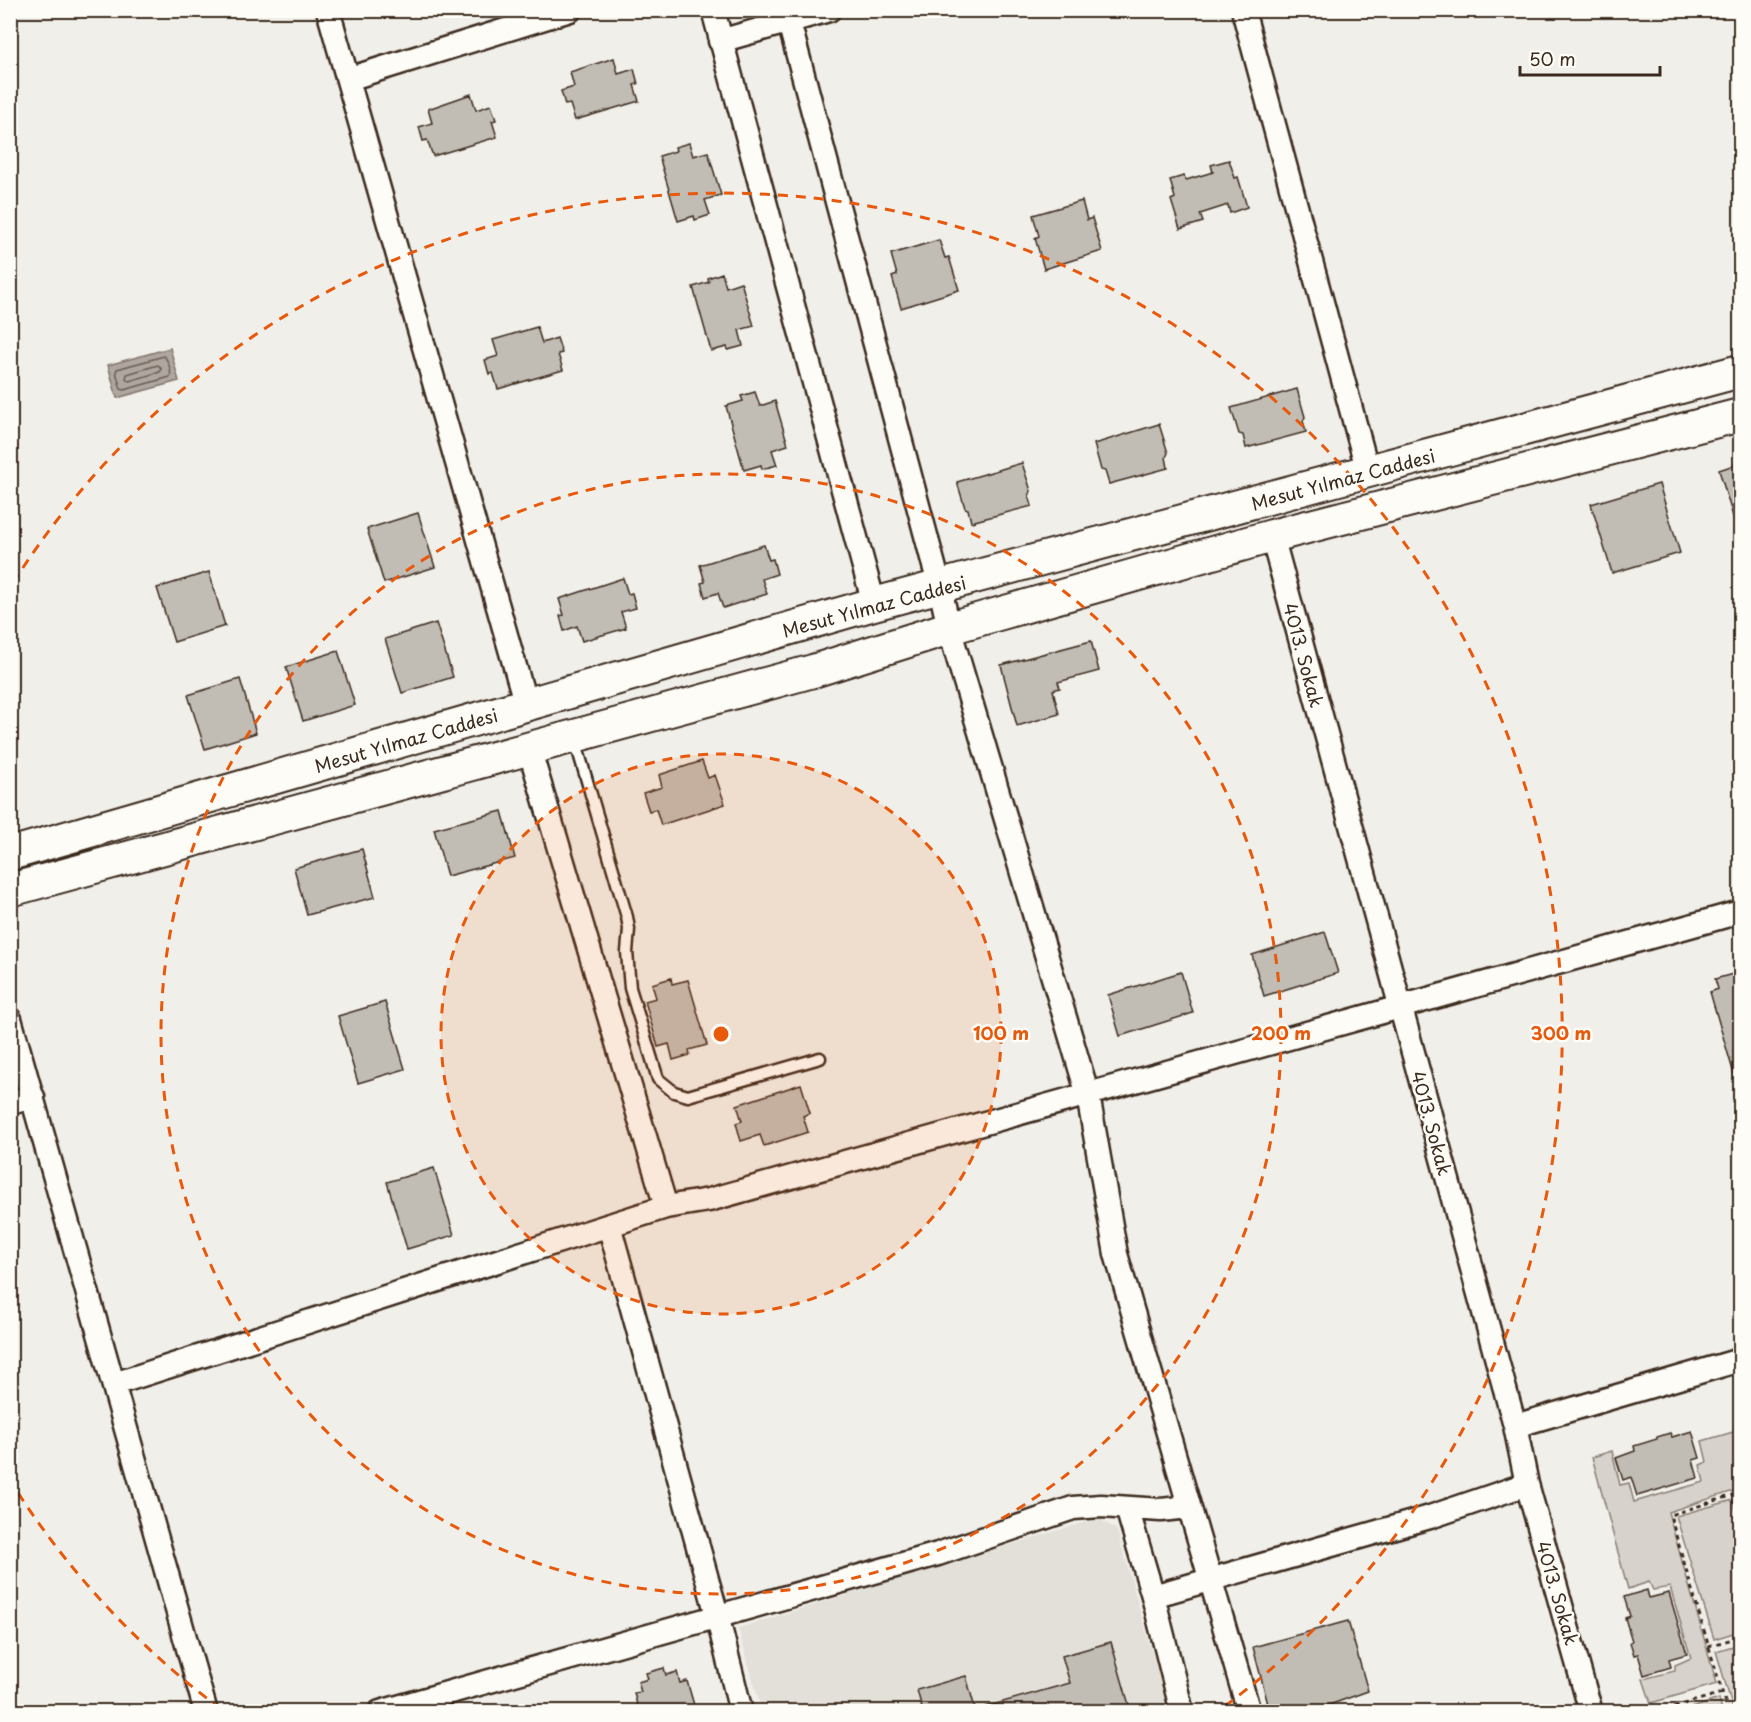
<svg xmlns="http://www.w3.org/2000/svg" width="1751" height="1722" viewBox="0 0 1751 1722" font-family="'Playpen Sans',sans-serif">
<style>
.built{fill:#e3e0da}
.green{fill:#d7d2cc;stroke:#897e75;stroke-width:1.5}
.water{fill:#aea69f;stroke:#80746b;stroke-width:1.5}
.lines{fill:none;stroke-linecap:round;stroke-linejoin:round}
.shore{stroke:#695c52;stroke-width:1.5}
.building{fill:#c1bcb4;stroke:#3b2a1e;stroke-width:1.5}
.service-casing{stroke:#3b2a1e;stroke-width:15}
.minor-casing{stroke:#3b2a1e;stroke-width:27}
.secondary-casing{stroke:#3b2a1e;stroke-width:36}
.path{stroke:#3b2a1e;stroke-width:3;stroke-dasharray:4.5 4.5;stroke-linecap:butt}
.service{stroke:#fdfcf7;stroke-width:10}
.minor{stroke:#fdfcf7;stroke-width:22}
.secondary{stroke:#fdfcf7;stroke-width:32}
.ring{fill:none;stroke:#e8590c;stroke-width:3;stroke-dasharray:10 8}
.labels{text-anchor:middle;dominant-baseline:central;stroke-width:5;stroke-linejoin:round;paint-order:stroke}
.street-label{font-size:18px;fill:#3b2a1e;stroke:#fdfcf7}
.centre{fill:#e8590c;stroke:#fdfcf7;stroke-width:3}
.ring-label{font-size:18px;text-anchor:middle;font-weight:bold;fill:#e8590c;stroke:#fdfcf7;stroke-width:5;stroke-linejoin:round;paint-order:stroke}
</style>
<rect width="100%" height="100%" fill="#f1efea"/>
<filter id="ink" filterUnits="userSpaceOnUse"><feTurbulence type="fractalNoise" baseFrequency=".0167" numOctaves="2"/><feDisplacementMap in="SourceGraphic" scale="12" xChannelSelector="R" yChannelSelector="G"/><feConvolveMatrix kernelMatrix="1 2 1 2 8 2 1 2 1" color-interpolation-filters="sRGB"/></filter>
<g filter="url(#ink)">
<path class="built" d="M 1098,1518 L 1117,1530 L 1169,1711 L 762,1711 L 738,1628 Z"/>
<path class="green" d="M 1740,1430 L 1740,1489 L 1668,1512 L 1717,1684 L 1651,1703 L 1643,1679 L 1675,1671 L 1675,1665 L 1691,1658 L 1670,1587 L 1653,1590 L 1649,1582 L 1628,1589 L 1592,1457 L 1612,1451 L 1620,1485 L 1629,1483 L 1634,1502 L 1704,1482 L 1700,1465 L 1707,1462 L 1702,1441 Z
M 1733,1500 L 1740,1523 L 1740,1631 L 1714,1639 L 1676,1516 Z
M 1740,1644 L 1740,1707 L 1733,1709 L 1716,1651 Z
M 1719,1699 L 1722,1711 L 1682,1711 Z"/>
<path class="water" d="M 170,348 L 179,381 L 117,398 L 108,365 Z"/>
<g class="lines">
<path class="shore" d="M 164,356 C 168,360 172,372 170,377 L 124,390 L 121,389 L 116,372 L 117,369 Z
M 158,365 L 161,368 L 160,372 L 129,381 L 126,379 L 127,374 Z"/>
</g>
<path class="building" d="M 614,58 L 618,74 L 634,69 L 638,84 L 634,85 L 639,101 L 575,120 L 570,104 L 565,105 L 561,91 L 574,87 L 570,72 Z
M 471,94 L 476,110 L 491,105 L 496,120 L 492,121 L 497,137 L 433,156 L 427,140 L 423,141 L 419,127 L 432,123 L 428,109 Z
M 689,143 L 693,156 L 708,152 L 721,195 L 705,200 L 710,215 L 695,220 L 694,216 L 678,221 L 659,156 L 676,151 L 675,147 Z
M 1229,160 L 1235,178 L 1238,177 L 1247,207 L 1230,213 L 1228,205 L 1200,214 L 1203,222 L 1180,229 L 1171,200 L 1175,198 L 1170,180 L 1184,176 L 1186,180 L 1213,172 L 1211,165 Z
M 1082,201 L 1087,220 L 1092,218 L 1102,251 L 1044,269 L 1035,238 L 1039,236 L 1033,215 Z
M 939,240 L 945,258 L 949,257 L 959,290 L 901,308 L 892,277 L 897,275 L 891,254 Z
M 722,273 L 726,287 L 741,282 L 754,326 L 739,330 L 743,346 L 728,350 L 727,347 L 711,351 L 693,287 L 709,282 L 708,278 Z
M 537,327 L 542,343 L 557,338 L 562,353 L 558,354 L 563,370 L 498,389 L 493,373 L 489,374 L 485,360 L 498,356 L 493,340 Z
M 1297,389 L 1305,417 L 1303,421 L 1306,432 L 1246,448 L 1243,435 L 1239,434 L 1231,408 Z
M 755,392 L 760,406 L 775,401 L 788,445 L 772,450 L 777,465 L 762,469 L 761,465 L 744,470 L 726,406 L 743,401 L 741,396 Z
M 1159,424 L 1168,453 L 1166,457 L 1168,468 L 1109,484 L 1105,471 L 1101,470 L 1094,444 Z
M 1022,463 L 1031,491 L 1029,496 L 1032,506 L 971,522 L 968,509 L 965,508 L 957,482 Z
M 1740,463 L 1740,530 L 1737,530 L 1719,470 Z
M 1659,484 L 1680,553 L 1612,573 L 1591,504 Z
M 418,513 L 435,567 L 384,583 L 367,529 Z
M 764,545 L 769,560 L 773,559 L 777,574 L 762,579 L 767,594 L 723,608 L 718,593 L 705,597 L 701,583 L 705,582 L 700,565 Z
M 209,572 L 225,626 L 174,642 L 157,588 Z
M 623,578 L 628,594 L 632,593 L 636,608 L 621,612 L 626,628 L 582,641 L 577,626 L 564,631 L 560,616 L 564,615 L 559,599 Z
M 436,623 L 453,677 L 402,693 L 385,639 Z
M 1091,641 L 1099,671 L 1058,682 L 1060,688 L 1053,690 L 1059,714 L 1017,726 L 1001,665 Z
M 338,651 L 355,705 L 303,721 L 286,667 Z
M 240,679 L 256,733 L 205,749 L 188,695 Z
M 702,761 L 708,778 L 715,775 L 725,804 L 661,825 L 656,809 L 649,811 L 643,793 L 662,787 L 659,775 Z
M 502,811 L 515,858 L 447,876 L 434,829 Z
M 362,849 L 375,897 L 307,915 L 294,868 Z
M 1325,932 L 1338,973 L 1264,996 L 1252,955 Z
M 1181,972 L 1193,1013 L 1120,1036 L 1108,995 Z
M 1740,972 L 1740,1080 L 1736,1081 L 1710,992 L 1718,989 L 1715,979 Z
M 671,978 L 672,984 L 688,980 L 707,1045 L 689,1050 L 690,1055 L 673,1060 L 669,1044 L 658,1047 L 645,1001 L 656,998 L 652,984 Z
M 385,1002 L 405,1069 L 358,1083 L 338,1016 Z
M 801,1084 L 810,1113 L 803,1116 L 808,1132 L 764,1146 L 760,1135 L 741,1141 L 736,1123 L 742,1121 L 737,1105 Z
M 434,1168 L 454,1235 L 407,1249 L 387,1182 Z
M 1692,1431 L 1700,1458 L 1693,1460 L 1698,1478 L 1637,1496 L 1631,1477 L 1623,1480 L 1616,1458 L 1635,1451 L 1634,1446 L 1657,1439 L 1657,1437 L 1670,1433 L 1672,1437 Z
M 1647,1590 L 1649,1598 L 1669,1593 L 1687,1654 L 1669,1659 L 1671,1667 L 1644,1675 L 1638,1654 L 1634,1655 L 1630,1642 L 1632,1641 L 1625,1618 L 1630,1616 L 1624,1597 Z
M 1348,1621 L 1368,1691 L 1310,1712 L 1270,1712 L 1253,1647 Z
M 1111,1642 L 1131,1712 L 986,1712 L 985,1707 L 1070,1683 L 1062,1656 Z
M 664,1668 L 666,1675 L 677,1672 L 680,1683 L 687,1681 L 696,1712 L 639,1712 L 634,1693 L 641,1692 L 638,1682 L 648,1679 L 646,1673 Z
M 966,1676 L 976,1712 L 923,1712 L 917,1690 Z"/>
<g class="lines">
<g class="service-casing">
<path id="service" d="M 575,740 L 627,917 L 629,929 L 627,952 L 630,988 L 658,1079 L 674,1092 L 688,1096 L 820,1058"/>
</g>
<g class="minor-casing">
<path id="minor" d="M 328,10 L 526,705
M 713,10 L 874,604
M 1243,10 L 1368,472
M 789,22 L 940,588 L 949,628 L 1088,1095 L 1116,1254 L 1249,1712
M 720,41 L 829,10
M 348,79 L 570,10
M 1272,536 L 1515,1426 L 1527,1484 L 1591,1712
M 529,748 L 666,1207
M 10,1019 L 206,1712
M 10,1103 L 33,1097
M 609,1225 L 717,1615 L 741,1712
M 114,1384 L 666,1207 L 709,1200 L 1740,912
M 1515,1426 L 1740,1360
M 1127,1508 L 1153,1596 L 1182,1712
M 1153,1596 L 1430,1517 L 1527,1484
M 380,1712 L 938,1554 L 1073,1508 L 1101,1506 L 1161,1510 L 1189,1507"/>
</g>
<g class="secondary-casing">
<path id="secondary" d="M 10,854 L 874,604 L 1740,371
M 10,890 L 813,671 L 949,628 L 1272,536 L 1740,415"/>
</g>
<path class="path" d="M 1736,1495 L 1740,1508
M 1708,1646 L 1740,1637
M 1657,1712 L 1722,1693
M 1728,1712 L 1670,1515 L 1740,1493"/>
<use href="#service" class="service"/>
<use href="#minor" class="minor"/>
<use href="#secondary" class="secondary"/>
</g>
</g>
<circle cx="721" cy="1034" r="280" fill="#e8590c" fill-opacity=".12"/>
<g class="ring">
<circle cx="721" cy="1034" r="280"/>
<circle cx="721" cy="1034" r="560"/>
<path d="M221 1709A840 840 0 0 1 13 1485M13 583A840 840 0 1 1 1221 1709"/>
</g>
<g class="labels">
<g class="street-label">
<text transform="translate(1343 479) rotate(-15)">Mesut Yılmaz Caddesi</text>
<text transform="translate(874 606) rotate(-15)">Mesut Yılmaz Caddesi</text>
<text transform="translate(1304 655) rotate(75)">4013. Sokak</text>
<text transform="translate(406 740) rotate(-16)">Mesut Yılmaz Caddesi</text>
<text transform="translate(1432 1123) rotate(75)">4013. Sokak</text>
<text transform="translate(1558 1593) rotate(74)">4013. Sokak</text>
</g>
</g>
<circle cx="721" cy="1034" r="9" class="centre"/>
<g class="ring-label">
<text x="1001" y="1040">100 m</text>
<text x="1281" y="1040">200 m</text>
<text x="1561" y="1040">300 m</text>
</g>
<rect width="1751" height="1722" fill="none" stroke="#fdfcf7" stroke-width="36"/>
<rect x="18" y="18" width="1715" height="1686" fill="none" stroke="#3b2a1e" stroke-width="2" filter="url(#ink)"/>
<path d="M1520 66v9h140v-9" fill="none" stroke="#3b2a1e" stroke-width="3"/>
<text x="1529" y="66" font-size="18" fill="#3b2a1e" stroke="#fdfcf7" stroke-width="4.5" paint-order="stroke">50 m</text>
</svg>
